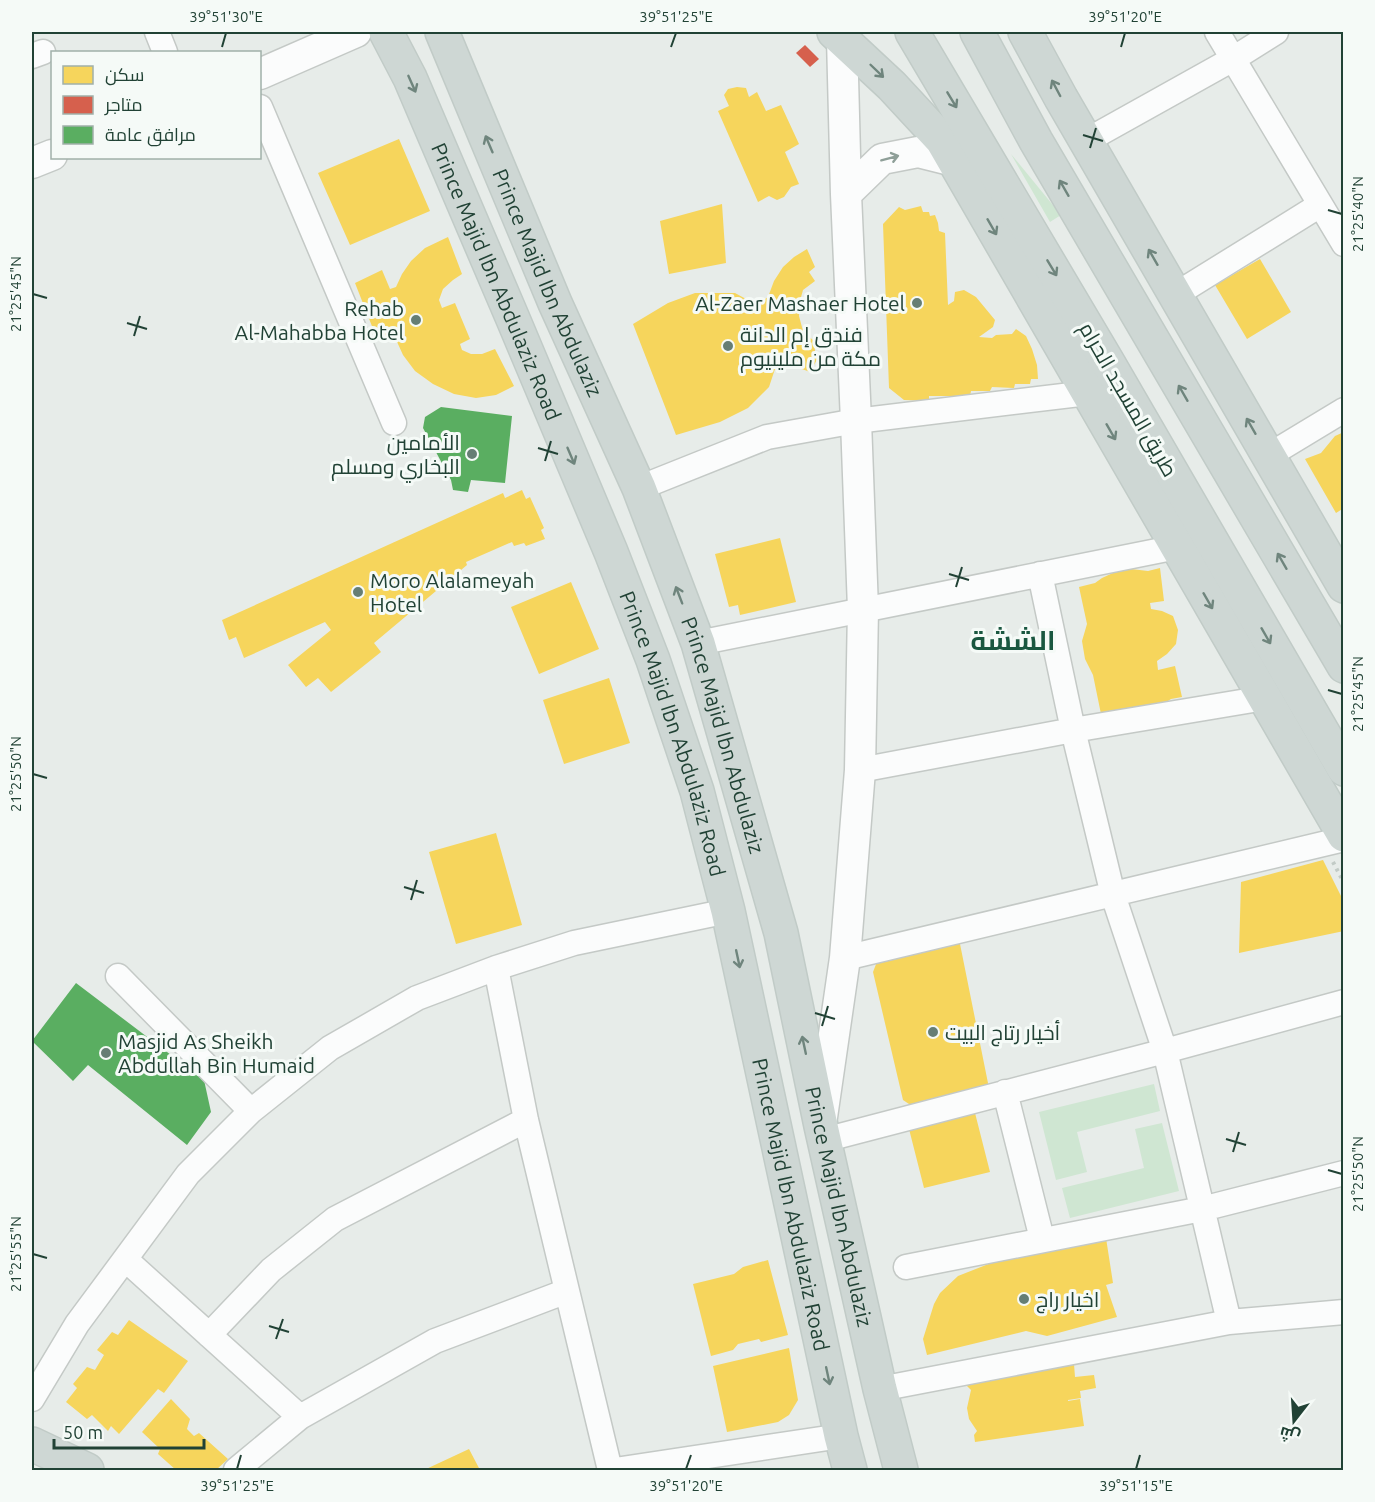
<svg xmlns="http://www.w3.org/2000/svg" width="1375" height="1502" viewBox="0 0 1375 1502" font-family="Ubuntu,Cairo,sans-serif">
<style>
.green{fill:#cfe6d2}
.homes{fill:#f6d55c}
.shops{fill:#d6604d}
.public{fill:#5aae61}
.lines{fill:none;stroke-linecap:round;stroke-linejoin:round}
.minor-casing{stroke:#c4c9c6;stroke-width:27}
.tertiary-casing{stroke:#c4c9c6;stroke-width:33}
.primary-casing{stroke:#c1cbc7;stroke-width:36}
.path{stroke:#c2cbc6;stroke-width:4;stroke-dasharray:3 4.5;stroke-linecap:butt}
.minor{stroke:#fbfcfc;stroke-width:24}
.tertiary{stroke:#fbfcfc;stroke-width:30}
.primary{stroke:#ced7d4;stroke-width:33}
.oneway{stroke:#6f857d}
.oneway2{stroke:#8e9f98}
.ticks{fill:none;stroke:#214235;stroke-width:2}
.poi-dot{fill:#667e74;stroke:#f5faf7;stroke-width:2}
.labels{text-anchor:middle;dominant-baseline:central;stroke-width:6;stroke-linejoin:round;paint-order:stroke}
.street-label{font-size:21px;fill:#214235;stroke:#f5faf7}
.poi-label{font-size:21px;fill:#214235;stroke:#f5faf7;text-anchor:start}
.district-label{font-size:27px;font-weight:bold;fill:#1a5740;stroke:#f5faf7}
.neatline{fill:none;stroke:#214235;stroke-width:2}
.ticks-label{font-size:15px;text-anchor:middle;fill:#214235}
</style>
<rect width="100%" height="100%" fill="#e7ece9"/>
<path class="green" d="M 1011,154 L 1061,215 L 1050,222 Z
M 1154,1084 L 1160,1111 L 1077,1132 L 1087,1172 L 1056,1180 L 1039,1112 Z
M 1162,1123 L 1179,1191 L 1070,1218 L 1062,1188 L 1144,1168 L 1135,1129 Z"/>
<path class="homes" d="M 737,87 L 746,88 L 749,97 L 757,92 L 766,111 L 781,105 L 799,144 L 785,152 L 799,184 L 791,187 L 784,197 L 777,200 L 769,196 L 758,202 L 718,111 L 729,106 L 724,95 L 728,89 Z
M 399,139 L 430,211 L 350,245 L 318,173 Z
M 722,204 L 726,263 L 669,274 L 660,221 Z
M 921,206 L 923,212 L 929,212 L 930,216 L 935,215 L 938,223 L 939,231 L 945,233 L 948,305 L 954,301 L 955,292 L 964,290 L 976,297 L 995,320 L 993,327 L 979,337 L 992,338 L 996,335 L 1012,334 L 1016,329 L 1026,336 L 1032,349 L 1037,365 L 1038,379 L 1031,379 L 1030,384 L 1015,384 L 1014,388 L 992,387 L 990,391 L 971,391 L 970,396 L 929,396 L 929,401 L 904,400 L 889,388 L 883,224 L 899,207 L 905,210 Z
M 448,237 L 462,274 L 453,280 L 443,289 L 439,300 L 442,308 L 455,303 L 470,339 L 460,344 L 462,350 L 471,354 L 482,354 L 495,349 L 514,386 L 496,395 L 476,398 L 454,394 L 433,384 L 415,371 L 403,355 L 393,333 L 377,339 L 355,283 L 382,270 L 390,289 L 396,287 L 402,274 L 411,261 L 425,248 Z
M 807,249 L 815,267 L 809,272 L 815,281 L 803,290 L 800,301 L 799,316 L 803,331 L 814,341 L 815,351 L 819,356 L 810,372 L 778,360 L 769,387 L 748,408 L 720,422 L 676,435 L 633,324 L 668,303 L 695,293 L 735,293 L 757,305 L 768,297 L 774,281 L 783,267 L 794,257 Z
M 1260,259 L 1291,312 L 1247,339 L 1215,285 Z
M 1344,432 L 1344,508 L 1336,513 L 1305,459 L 1321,453 L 1335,436 Z
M 522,490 L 526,499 L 530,497 L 544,528 L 541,530 L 545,539 L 526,546 L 524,543 L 514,546 L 512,542 L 466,562 L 467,565 L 374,643 L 381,652 L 331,692 L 318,678 L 306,687 L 288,665 L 331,630 L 325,622 L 244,658 L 236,637 L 229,640 L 222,620 L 503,493 L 505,498 Z
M 780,538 L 796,602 L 740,615 L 738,605 L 729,607 L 715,554 Z
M 1160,568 L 1164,601 L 1150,603 L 1151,609 L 1162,611 L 1173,616 L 1178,630 L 1176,644 L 1167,654 L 1157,661 L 1158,670 L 1175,666 L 1182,697 L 1171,699 L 1162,705 L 1132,712 L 1116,711 L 1101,714 L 1093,675 L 1085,659 L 1082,641 L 1087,624 L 1079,587 L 1095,583 L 1102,578 L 1115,572 L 1131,569 L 1148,571 Z
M 571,582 L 599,649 L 539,674 L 511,607 Z
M 609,678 L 630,743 L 564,764 L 543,700 Z
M 496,833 L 522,925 L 456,944 L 429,852 Z
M 1323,860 L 1344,902 L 1344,931 L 1239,953 L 1241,882 Z
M 959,939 L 990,1093 L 915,1108 L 903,1100 L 873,972 L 880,954 Z
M 974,1109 L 990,1172 L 924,1188 L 908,1125 Z
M 1106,1238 L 1113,1283 L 1106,1285 L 1117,1317 L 1047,1336 L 1026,1331 L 927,1355 L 923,1339 L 934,1304 L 940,1293 L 958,1276 L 991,1263 Z
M 768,1260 L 788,1335 L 761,1342 L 759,1339 L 738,1344 L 733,1350 L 711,1356 L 693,1284 L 734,1274 L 743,1267 Z
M 129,1320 L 188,1361 L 164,1393 L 158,1389 L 119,1434 L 111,1426 L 108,1431 L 92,1415 L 87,1419 L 66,1402 L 77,1388 L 73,1384 L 87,1367 L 95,1370 L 104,1355 L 97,1350 L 112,1332 L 118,1335 Z
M 789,1348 L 798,1400 L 789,1415 L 778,1422 L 727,1432 L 713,1366 Z
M 1074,1364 L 1075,1377 L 1094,1375 L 1096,1388 L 1080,1391 L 1081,1398 L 1068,1400 L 1068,1401 L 1080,1399 L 1084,1426 L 975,1442 L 974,1435 L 977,1431 L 969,1419 L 967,1408 L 971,1390 L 967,1386 L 969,1378 Z
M 171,1399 L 190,1419 L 187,1429 L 194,1436 L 199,1433 L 228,1459 L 216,1470 L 183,1470 L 181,1468 L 176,1470 L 158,1454 L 160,1449 L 142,1432 Z
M 469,1449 L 480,1470 L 424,1470 Z"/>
<path class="shops" d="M 805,45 L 819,59 L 810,67 L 796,53 Z"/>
<path class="public" d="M 441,407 L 512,416 L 505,483 L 471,480 L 468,492 L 453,490 L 451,480 L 423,428 L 425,417 Z
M 76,983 L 204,1080 L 211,1112 L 187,1145 L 88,1065 L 73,1081 L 32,1041 Z"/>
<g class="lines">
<g class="minor-casing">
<path id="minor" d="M 157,32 L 165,52
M 1217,32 L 1344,244
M 32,56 L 43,52
M 260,107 L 394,423
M 1086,141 L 1233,59 L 1276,32
M 1175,295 L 1320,205
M 1268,456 L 1344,410
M 639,488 L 767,437 L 856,421 L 1088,393
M 1040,574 L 1073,730 L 1113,895 L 1165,1051 L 1229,1322
M 698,643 L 1177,547
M 860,770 L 1073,730 L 1265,698
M 845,958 L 1344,839
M 496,968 L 526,1120 L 610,1470
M 118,976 L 251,1111
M 1005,1092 L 1042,1239
M 824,1140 L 1165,1051 L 1344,1002
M 125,1259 L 300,1417
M 906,1267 L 1202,1209 L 1344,1173
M 209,1335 L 271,1270 L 335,1219 L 526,1120
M 880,1389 L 1229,1322 L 1344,1312
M 32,1399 L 77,1324 L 188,1174 L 251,1111 L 330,1048 L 417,998 L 496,968 L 574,943 L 728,911
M 236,1470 L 300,1417 L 435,1341 L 567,1291
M 615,1470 L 841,1436"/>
</g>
<g class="tertiary-casing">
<path id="tertiary" d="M 260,74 L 356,32
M 32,163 L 52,155
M 846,194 L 882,159 L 918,152 L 954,161
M 822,1117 L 845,958 L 860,770 L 863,609 L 856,421 L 846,194 L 842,38"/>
</g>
<g class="primary-casing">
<g id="primary">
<path id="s1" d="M 386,32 L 410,78 L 513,319 L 611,552 L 653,660 L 697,791 L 728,911 L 841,1436 L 850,1470"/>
<path id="s2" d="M 442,32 L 555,303 L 639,488 L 698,643 L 781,933 L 821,1126 L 880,1389 L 901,1470"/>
<path d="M 834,32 L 892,86 L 942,140 L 1344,835"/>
<path d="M 912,32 L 1107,361 L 1344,769"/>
<path d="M 977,32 L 1036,141 L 1344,666"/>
<path d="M 1025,32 L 1061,98 L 1344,586"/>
<path d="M 32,1444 L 87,1470"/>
</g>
</g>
<path class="path" d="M 1333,862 L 1344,883"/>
<use href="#minor" class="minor"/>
<use href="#tertiary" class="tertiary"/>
<use href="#primary" class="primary"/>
</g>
<defs><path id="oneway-shaft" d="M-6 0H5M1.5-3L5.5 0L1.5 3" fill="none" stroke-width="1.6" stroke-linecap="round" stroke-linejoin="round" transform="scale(1.5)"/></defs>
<g class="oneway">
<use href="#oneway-shaft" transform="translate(877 71) rotate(44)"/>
<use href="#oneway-shaft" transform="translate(412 84) rotate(66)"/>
<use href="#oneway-shaft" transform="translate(1056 88) rotate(-118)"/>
<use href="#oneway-shaft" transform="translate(952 100) rotate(59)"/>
<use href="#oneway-shaft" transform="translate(489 144) rotate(-113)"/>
<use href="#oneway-shaft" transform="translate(1064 188) rotate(-120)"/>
<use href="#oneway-shaft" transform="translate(992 227) rotate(60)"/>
<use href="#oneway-shaft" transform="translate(1153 257) rotate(-120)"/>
<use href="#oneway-shaft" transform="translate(1052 268) rotate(59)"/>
<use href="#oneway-shaft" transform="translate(1183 393) rotate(-120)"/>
<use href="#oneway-shaft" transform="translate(1251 426) rotate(-120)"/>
<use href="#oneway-shaft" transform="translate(1111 432) rotate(60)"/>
<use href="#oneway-shaft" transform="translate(571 456) rotate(67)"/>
<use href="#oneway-shaft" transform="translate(1282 561) rotate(-120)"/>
<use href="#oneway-shaft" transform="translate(679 595) rotate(-111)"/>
<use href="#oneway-shaft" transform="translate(1208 601) rotate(60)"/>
<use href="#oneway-shaft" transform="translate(1266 636) rotate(60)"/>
<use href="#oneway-shaft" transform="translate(738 959) rotate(78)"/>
<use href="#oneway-shaft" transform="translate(804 1045) rotate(-102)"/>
<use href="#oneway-shaft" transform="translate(828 1376) rotate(78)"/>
</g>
<use class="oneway2" href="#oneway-shaft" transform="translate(890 158) rotate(-15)"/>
<path class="ticks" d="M 222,47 L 226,33M 671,47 L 676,33M 1121,47 L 1125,33M 1083,135 L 1103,141M 1090,148 L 1096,128M 1328,210 L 1342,214M 33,294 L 47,298M 127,323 L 147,329M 134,336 L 140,316M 538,448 L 558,454M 545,461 L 551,441M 949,574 L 969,580M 956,587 L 962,567M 1328,690 L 1342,694M 33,774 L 47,778M 404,887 L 424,893M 411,900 L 417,880M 815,1013 L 835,1019M 822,1026 L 828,1006M 1226,1139 L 1246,1145M 1233,1152 L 1239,1132M 1328,1170 L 1342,1174M 33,1254 L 47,1258M 269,1326 L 289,1332M 276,1339 L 283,1319M 237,1469 L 241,1455M 686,1469 L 691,1455M 1136,1469 L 1140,1455"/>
<g class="poi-dot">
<circle cx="917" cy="303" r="6"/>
<circle cx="416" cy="320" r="6"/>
<circle cx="728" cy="346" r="6"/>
<circle cx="472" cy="454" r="6"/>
<circle cx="358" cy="592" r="6"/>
<circle cx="933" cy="1032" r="6"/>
<circle cx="106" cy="1053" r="6"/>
<circle cx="1024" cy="1299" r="6"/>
</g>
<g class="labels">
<g class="street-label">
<text stroke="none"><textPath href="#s1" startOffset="273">Prince Majid Ibn Abdulaziz Road</textPath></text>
<text stroke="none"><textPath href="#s2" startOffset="272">Prince Majid Ibn Abdulaziz</textPath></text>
<text transform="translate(1129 399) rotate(60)">طريق المسجد الحرام</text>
<text stroke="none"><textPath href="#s1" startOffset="759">Prince Majid Ibn Abdulaziz Road</textPath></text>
<text stroke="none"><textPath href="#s2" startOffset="758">Prince Majid Ibn Abdulaziz</textPath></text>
<text stroke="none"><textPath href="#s1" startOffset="1245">Prince Majid Ibn Abdulaziz Road</textPath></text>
<text stroke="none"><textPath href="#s2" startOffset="1244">Prince Majid Ibn Abdulaziz</textPath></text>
</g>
<g class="poi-label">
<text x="905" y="303" text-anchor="end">Al-Zaer Mashaer Hotel</text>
<text x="404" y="308" text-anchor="end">Rehab<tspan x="404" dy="24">Al-Mahabba Hotel</tspan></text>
<text x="740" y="334">فندق إم الدانة<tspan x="740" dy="24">مكة من ملينيوم</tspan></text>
<text x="460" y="442" text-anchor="end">الأمامين<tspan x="460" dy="24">البخاري ومسلم</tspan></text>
<text x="370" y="580">Moro Alalameyah<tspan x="370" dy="24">Hotel</tspan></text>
<text x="945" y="1032">أخيار رتاج البيت</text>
<text x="118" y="1041">Masjid As Sheikh<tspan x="118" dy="24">Abdullah Bin Humaid</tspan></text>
<text x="1036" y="1299">اخيار راج</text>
</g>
<g class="district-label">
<text x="1013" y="640">الششة</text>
</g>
</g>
<rect width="1375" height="1502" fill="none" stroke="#f5faf7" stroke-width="66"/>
<rect x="51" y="51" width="210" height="108" fill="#f5faf7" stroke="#a0b0a9" stroke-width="1.5"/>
<rect x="63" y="66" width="30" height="18" fill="#f6d55c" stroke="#a0b0a9" stroke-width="1.5"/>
<text x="105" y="81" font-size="18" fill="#214235">سكن</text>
<rect x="63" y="96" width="30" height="18" fill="#d6604d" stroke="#a0b0a9" stroke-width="1.5"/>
<text x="105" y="111" font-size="18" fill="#214235">متاجر</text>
<rect x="63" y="126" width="30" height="18" fill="#5aae61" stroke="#a0b0a9" stroke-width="1.5"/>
<text x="105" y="141" font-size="18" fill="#214235">مرافق عامة</text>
<g transform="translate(1294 1421) rotate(197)" stroke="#f5faf7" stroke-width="4.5" paint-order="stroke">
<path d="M0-4.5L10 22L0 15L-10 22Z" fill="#214235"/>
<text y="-9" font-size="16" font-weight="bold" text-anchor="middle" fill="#214235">ش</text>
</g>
<path d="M54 1439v9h150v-9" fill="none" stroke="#214235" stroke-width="3"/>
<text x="63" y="1439" font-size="18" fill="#214235" stroke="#f5faf7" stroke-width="4.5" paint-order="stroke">50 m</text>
<rect x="33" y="33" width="1309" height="1436" class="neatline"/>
<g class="ticks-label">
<text x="226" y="22">39°51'30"E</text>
<text x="676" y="22">39°51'25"E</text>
<text x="1125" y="22">39°51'20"E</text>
<text transform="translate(1358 214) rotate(-90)" y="5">21°25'40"N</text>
<text transform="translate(16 294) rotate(-90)" y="5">21°25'45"N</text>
<text transform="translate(1358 694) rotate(-90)" y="5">21°25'45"N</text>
<text transform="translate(16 774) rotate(-90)" y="5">21°25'50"N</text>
<text transform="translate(1358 1174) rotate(-90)" y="5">21°25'50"N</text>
<text transform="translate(16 1254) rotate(-90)" y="5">21°25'55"N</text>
<text x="237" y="1491">39°51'25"E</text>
<text x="686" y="1491">39°51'20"E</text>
<text x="1136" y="1491">39°51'15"E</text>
</g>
</svg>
